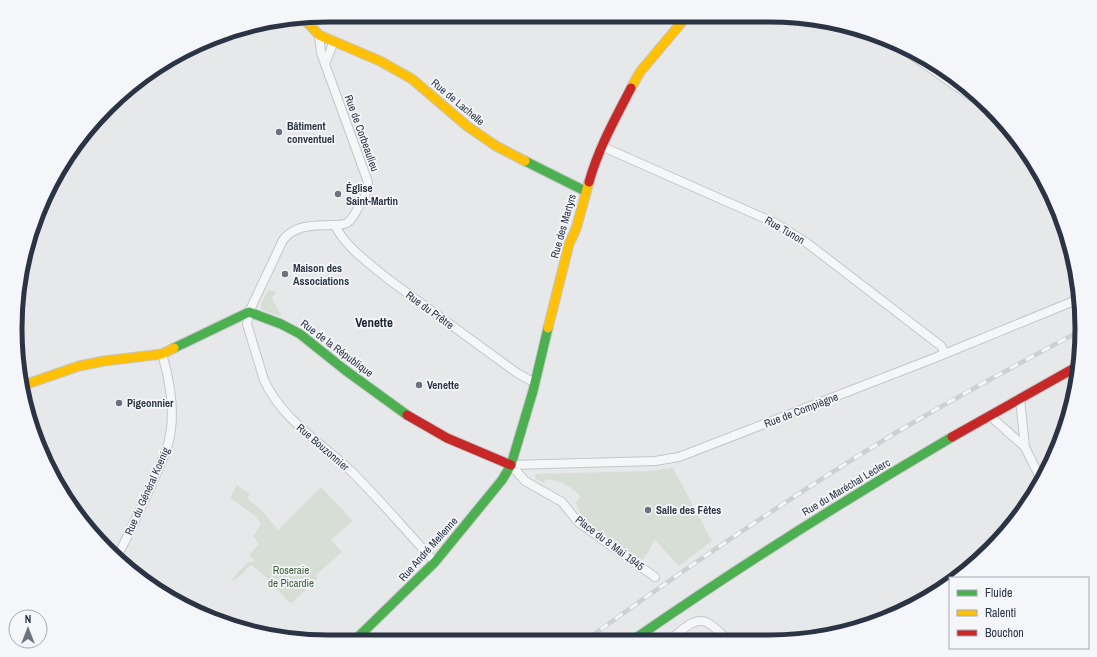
<svg xmlns="http://www.w3.org/2000/svg" width="1097" height="657" viewBox="0 0 1097 657" font-family="'Archivo Narrow',sans-serif">
<style>
.green{fill:#d6ded6}
.lines{fill:none;stroke-linecap:round;stroke-linejoin:round}
.street-casing{stroke:#c4c6c8;stroke-width:10}
.fast-casing{stroke:#c4c6c8;stroke-width:11}
.slow-casing{stroke:#c4c6c8;stroke-width:11}
.jam-casing{stroke:#c4c6c8;stroke-width:11}
.street{stroke:#f5f6f7;stroke-width:8}
.fast{stroke:#4caf50;stroke-width:9}
.slow{stroke:#ffc107;stroke-width:9}
.jam{stroke:#c62828;stroke-width:9}
.rail-casing{stroke:#cecfd2;stroke-width:4.5}
.rail{stroke:#f4f6f9;stroke-width:3;stroke-dasharray:9;stroke-linecap:butt}
.poi-dot{fill:#6c737f;stroke:#f4f6f9;stroke-width:1.5}
.labels{text-anchor:middle;dominant-baseline:central;stroke-width:3.5;stroke-linejoin:round;paint-order:stroke}
.street-label{font-size:11px;fill:#2b3445;stroke:#f4f6f9}
.poi-label{font-size:11px;font-weight:bold;fill:#2b3445;stroke:#f4f6f9;text-anchor:start}
.park-label{font-size:11px;fill:#3f6138;stroke:#f4f6f9}
.quarter-label{font-size:13px;font-weight:bold;fill:#1d2536;stroke:#f4f6f9}
.rim{fill:none;stroke:#2b3445;stroke-width:5}
</style>
<rect width="100%" height="100%" fill="#e6e8ea"/>
<path class="green" d="M 268,290 L 276,292 L 272,298 L 278,311 L 281,313 L 280,316 L 262,310 L 260,306 Z
M 673,468 L 712,541 L 679,566 L 654,539 L 649,551 L 641,562 L 645,567 L 581,517 L 576,502 L 581,497 C 569,484 562,482 545,479 L 544,483 L 535,478 L 536,474 L 648,471 Z
M 237,485 L 250,494 L 247,498 L 264,513 L 278,530 L 321,487 L 353,521 L 331,540 L 342,552 L 316,575 L 318,578 L 293,602 L 291,603 L 288,601 L 266,577 L 252,565 L 249,566 L 243,573 L 234,581 L 232,580 C 233,578 243,567 245,565 C 248,562 252,562 255,561 L 249,555 L 259,544 L 253,536 L 261,525 L 257,517 L 230,498 Z"/>
<g class="lines">
<g class="street-casing">
<path id="street" d="M 319,35 L 321,53 L 325,64 L 334,41
M 897,45 L 995,113
M 325,64 L 368,182 C 367,194 365,198 358,208 C 355,213 352,220 347,223 C 343,225 336,225 332,225 C 313,226 296,224 283,240 L 249,312 L 247,324 L 264,380 C 282,420 322,443 352,472 C 381,501 407,532 435,562
M 601,146 L 775,223 L 807,243 L 941,346 L 945,353
M 335,225 C 344,246 371,265 388,279 L 517,373 L 535,383
M 1020,399 L 1025,447
M 990,416 L 1025,447 L 1041,480
M 511,465 L 655,461 L 679,457 L 932,359 L 1079,299
M 511,465 L 525,481 L 562,502 L 578,522 L 655,577
M 118,555 C 130,532 141,508 152,483 C 160,466 169,448 171,429 C 174,405 169,376 162,354
M 670,640 C 680,632 695,615 708,623 C 715,627 722,634 728,640"/>
</g>
<g class="fast-casing">
<path id="fast" d="M 525,161 L 585,191
M 174,348 L 249,312 L 281,324 L 300,334 L 345,370 L 407,415
M 633,640 C 737,568 843,501 952,437
M 354,641 L 435,562 L 502,480 L 511,465 L 533,391 L 548,328"/>
</g>
<g class="slow-casing">
<path id="slow" d="M 304,19 L 319,35 L 380,61 L 412,79 L 467,126 L 496,146 L 525,161
M 631,88 L 640,72 L 687,16
M 548,328 L 569,244 L 576,229 L 589,182
M 24,385 L 79,366 L 104,361 L 162,354 L 174,348"/>
</g>
<g class="jam-casing">
<path id="jam" d="M 589,182 C 599,147 615,119 631,88
M 407,415 L 447,438 L 511,465
M 952,437 L 1078,366"/>
</g>
<use href="#street" class="street"/>
<use href="#fast" class="fast"/>
<use href="#slow" class="slow"/>
<use href="#jam" class="jam"/>
<g class="rail-casing">
<path id="rail" d="M 586,640 C 687,567 790,497 897,432 C 958,396 1020,363 1082,330"/>
</g>
<use href="#rail" class="rail"/>
</g>
<g class="poi-dot">
<circle cx="279" cy="132" r="4"/>
<circle cx="338" cy="194" r="4"/>
<circle cx="285" cy="274" r="4"/>
<circle cx="419" cy="385" r="4"/>
<circle cx="119" cy="403" r="4"/>
<circle cx="648" cy="510" r="4"/>
</g>
<g class="labels">
<g class="street-label">
<text transform="translate(458 102) rotate(40)">Rue de Lachelle</text>
<text transform="translate(362 133) rotate(70)">Rue de Corbeaulieu</text>
<text transform="translate(563 226) rotate(-74)">Rue des Martyrs</text>
<text transform="translate(785 230) rotate(30)">Rue Tunon</text>
<text transform="translate(430 310) rotate(36)">Rue du Prêtre</text>
<text transform="translate(337 348) rotate(37)">Rue de la République</text>
<text transform="translate(801 410) rotate(-21)">Rue de Compiègne</text>
<text transform="translate(323 447) rotate(41)">Rue Bouzonnier</text>
<text transform="translate(846 487) rotate(-31)">Rue du Maréchal Leclerc</text>
<text transform="translate(147 491) rotate(-66)">Rue du Général Koenig</text>
<text transform="translate(610 543) rotate(37)">Place du 8 Mai 1945</text>
<text transform="translate(428 549) rotate(-48)">Rue André Mellenne</text>
</g>
<g class="poi-label">
<text x="287" y="126">Bâtiment<tspan x="287" dy="13">conventuel</tspan></text>
<text x="346" y="188">Église<tspan x="346" dy="13">Saint-Martin</tspan></text>
<text x="293" y="268">Maison des<tspan x="293" dy="13">Associations</tspan></text>
<text x="427" y="385">Venette</text>
<text x="127" y="403">Pigeonnier</text>
<text x="656" y="510">Salle des Fêtes</text>
</g>
<g class="park-label">
<text x="291" y="570">Roseraie<tspan x="291" dy="13">de Picardie</tspan></text>
</g>
<g class="quarter-label">
<text x="374" y="322">Venette</text>
</g>
</g>
<path d="M0 0H1097V657H0ZM328 22H769A306 306 0 0 1 1075 328V329A306 306 0 0 1 769 635H328A306 306 0 0 1 22 329V328A306 306 0 0 1 328 22Z" fill="#f4f6f9" fill-rule="evenodd"/>
<path class="rim" d="M328 22H769A306 306 0 0 1 1075 328V329A306 306 0 0 1 769 635H328A306 306 0 0 1 22 329V328A306 306 0 0 1 328 22Z"/>
<rect x="949" y="577" width="140" height="72" fill="#f4f6f9" stroke="#a4a8b1"/>
<rect x="957" y="590" width="20" height="6" fill="#4caf50" stroke="#a4a8b1"/>
<text x="985" y="597" font-size="12" fill="#2b3445">Fluide</text>
<rect x="957" y="610" width="20" height="6" fill="#ffc107" stroke="#a4a8b1"/>
<text x="985" y="617" font-size="12" fill="#2b3445">Ralenti</text>
<rect x="957" y="630" width="20" height="6" fill="#c62828" stroke="#a4a8b1"/>
<text x="985" y="637" font-size="12" fill="#2b3445">Bouchon</text>
<g transform="translate(28 629)"><circle r="19" fill="#f4f6f9" stroke="#a4a8b1"/>
<path d="M0-3L7 15L0 10L-7 15Z" fill="#6c737f"/>
<text y="-6" font-size="11" font-weight="bold" text-anchor="middle" fill="#2b3445">N</text>
</g>
</svg>
